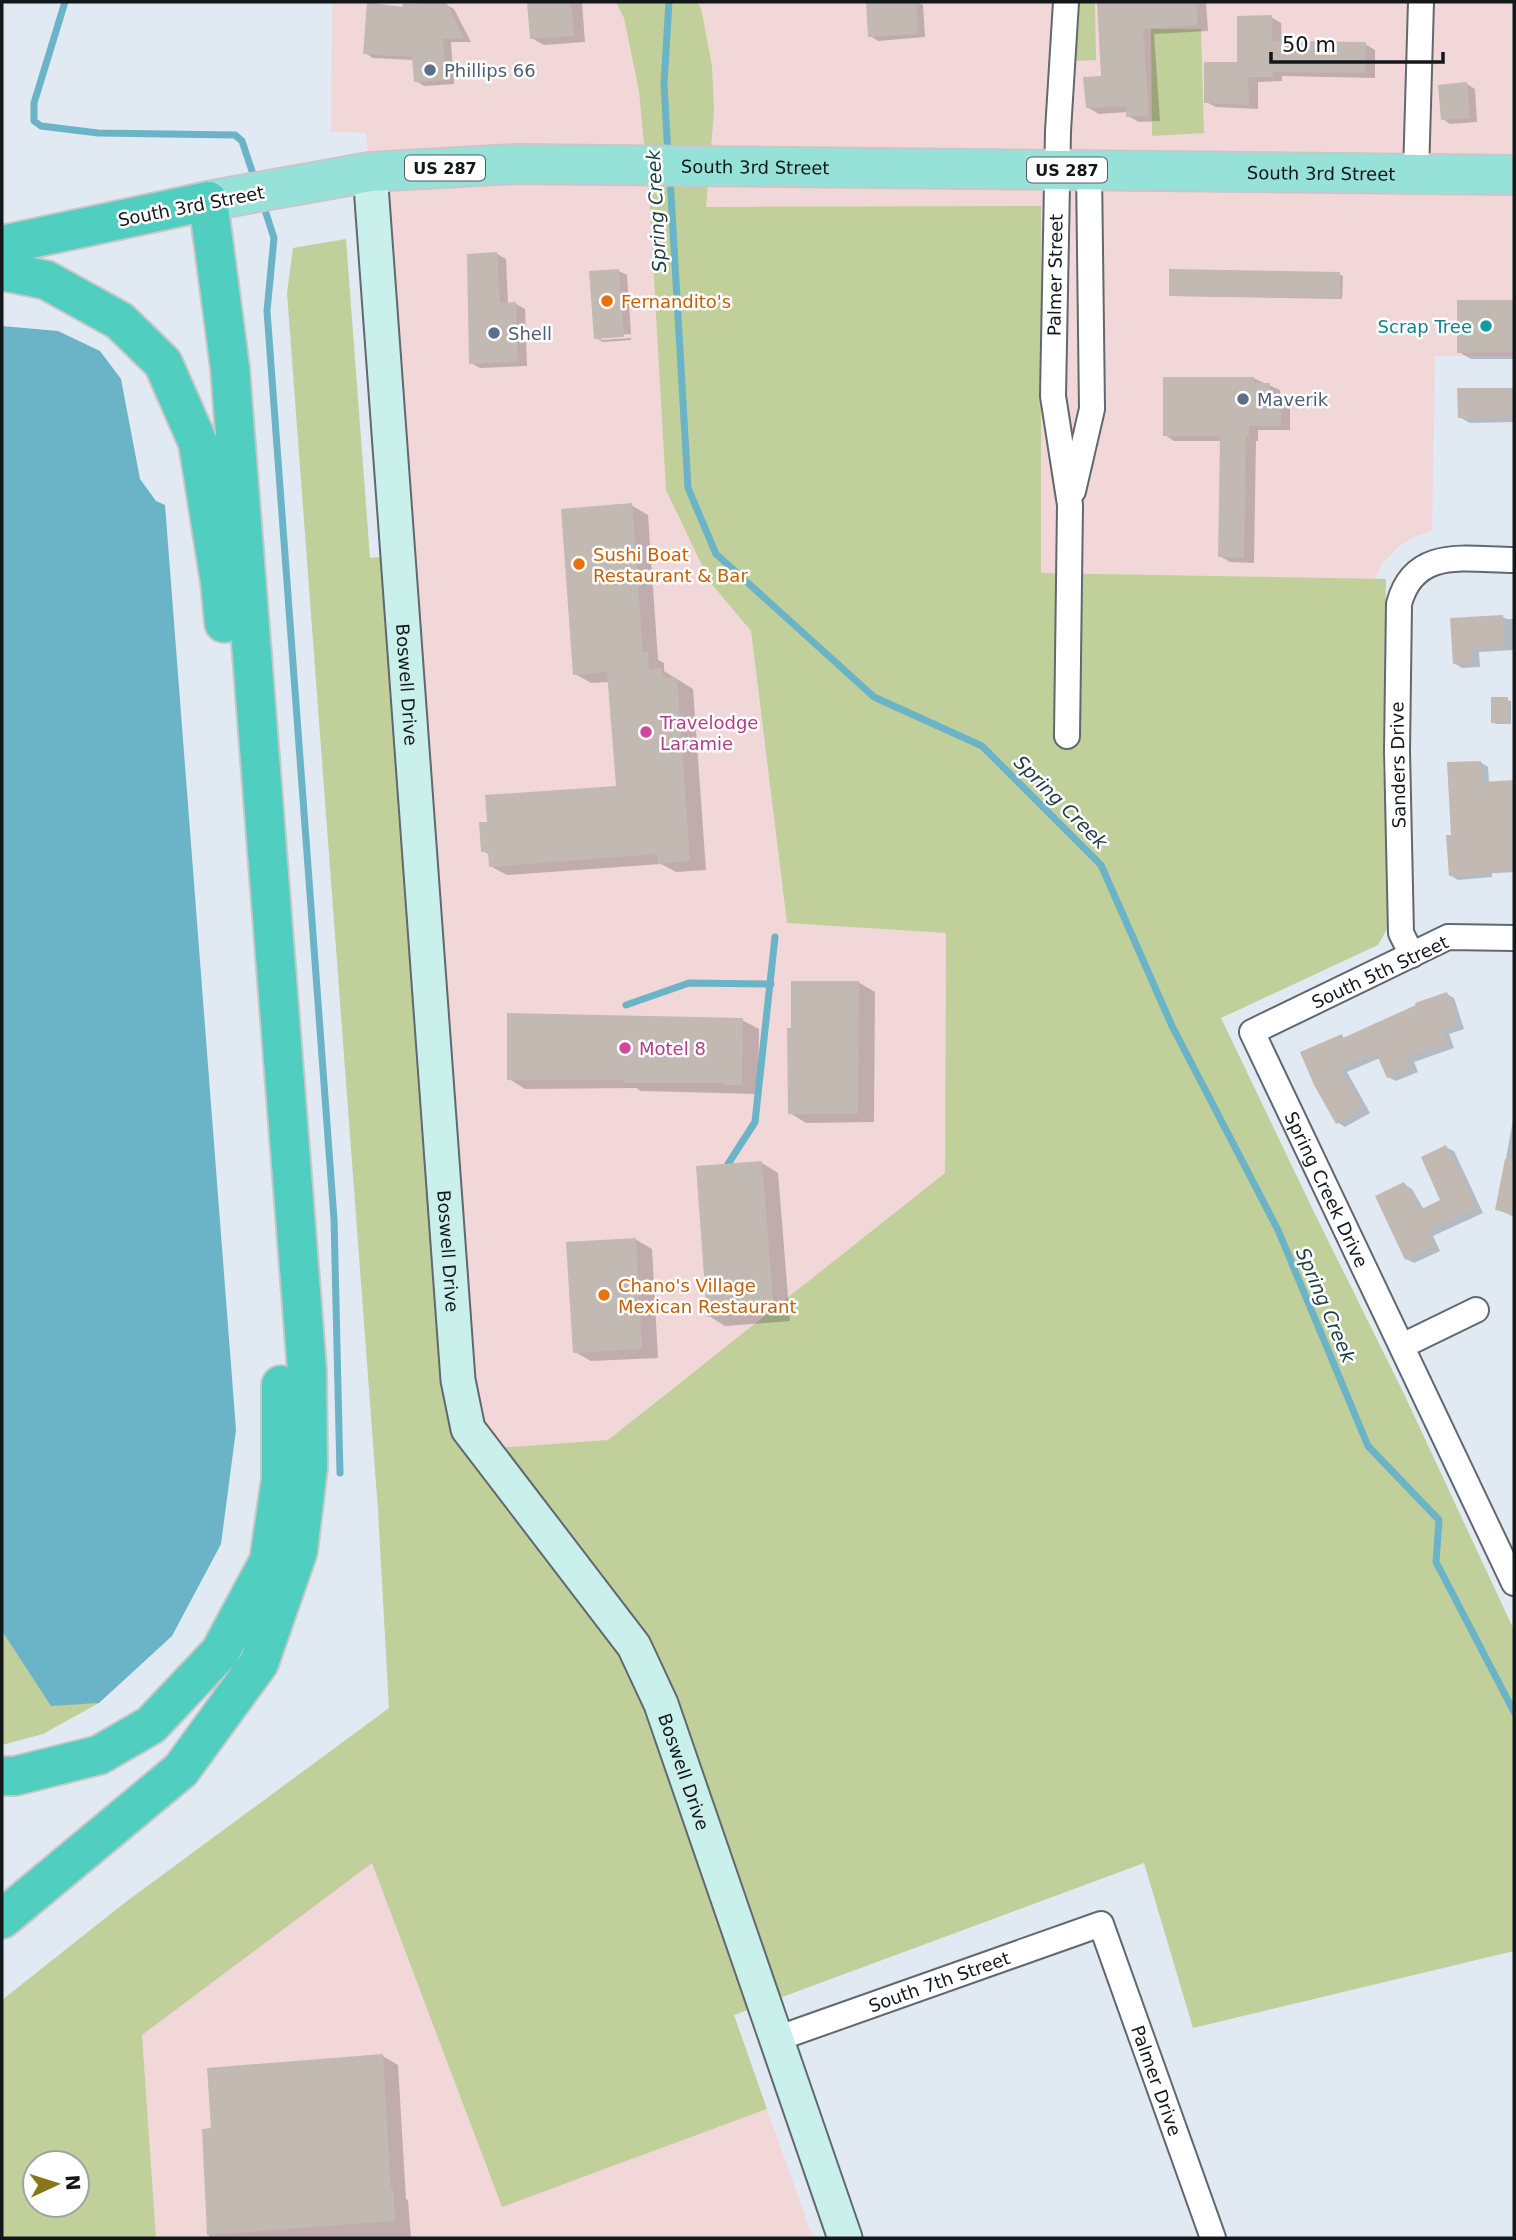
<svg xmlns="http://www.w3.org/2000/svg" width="1516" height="2240" viewBox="0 0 1516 2240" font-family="'DejaVu Sans',sans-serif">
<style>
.commercial{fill:#f2d7d9}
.green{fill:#c1cf9a;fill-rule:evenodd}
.water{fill:#6bb3c6}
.shadow{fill:#0003}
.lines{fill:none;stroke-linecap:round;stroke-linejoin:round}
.stream{stroke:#6bb3c6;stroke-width:7}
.building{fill:#c2b9b2}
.street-casing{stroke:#61686f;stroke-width:28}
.secondary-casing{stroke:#61686f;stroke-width:37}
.primary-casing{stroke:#c7c7c8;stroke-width:42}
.highway-casing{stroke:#c7c7c8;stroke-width:42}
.street{stroke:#fff;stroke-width:24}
.secondary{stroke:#caf0ec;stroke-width:33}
.primary{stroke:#96e2d9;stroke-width:38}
.highway{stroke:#50cec0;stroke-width:38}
.service-dot{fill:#5c6f8a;stroke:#fff;stroke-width:2.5}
.food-dot{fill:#e8710a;stroke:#fff;stroke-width:2.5}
.culture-dot{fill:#0f9aa8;stroke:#fff;stroke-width:2.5}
.hotel-dot{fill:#d1479c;stroke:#fff;stroke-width:2.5}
.labels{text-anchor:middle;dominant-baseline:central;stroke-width:5;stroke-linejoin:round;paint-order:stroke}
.shield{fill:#fff;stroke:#5a5d5f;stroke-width:2}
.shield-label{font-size:16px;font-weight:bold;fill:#14171a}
.service-label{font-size:18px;fill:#4e5e75;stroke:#fff;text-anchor:start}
.street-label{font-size:18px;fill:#14171a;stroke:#fff}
.food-label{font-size:18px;fill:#c56008;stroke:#fff;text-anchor:start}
.culture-label{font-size:18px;fill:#0d838f;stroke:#fff;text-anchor:end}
.hotel-label{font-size:18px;fill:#b23c85;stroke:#fff;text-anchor:start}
.water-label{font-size:19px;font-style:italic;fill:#1a3d46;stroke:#fff}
</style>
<rect width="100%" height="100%" fill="#e1e9f2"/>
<path class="commercial" d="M 332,2 L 1514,2 L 1514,356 L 1435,356 L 1432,531 L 1414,537 L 1398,547 L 1381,565 L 1375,580 L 1041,573 L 1041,206 L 710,582 L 751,631 L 787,923 L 946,933 L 945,1173 L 823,1277 L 665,1394 L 608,1441 L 483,1449 L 468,1429 L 370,172 L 366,133 L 331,132 Z
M 372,1862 L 502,2206 L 767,2109 L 813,2238 L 156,2238 L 142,2035 Z"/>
<path class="green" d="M 616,2 L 697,2 L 701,8 L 712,66 L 714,111 L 706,207 L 1041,206 L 1041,573 L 1386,579 L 1383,765 L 1389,886 L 1387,929 L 1378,945 L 1221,1018 L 1314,1212 L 1405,1396 L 1514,1630 L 1514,1951 L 1193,2028 L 1144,1863 L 734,2015 L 767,2109 L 502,2207 L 372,1863 L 142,2035 L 156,2238 L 2,2238 L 2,2000 L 127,1901 L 389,1708 L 378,1510 L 287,293 L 293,248 L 346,239 L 370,558 L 398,555 L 458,1380 L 483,1449 L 608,1440 L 945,1173 L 946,933 L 787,923 L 751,631 L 710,582 L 666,490 L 650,208 L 639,91 L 624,18 ZM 35,2163 L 77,2163 L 77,2205 L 35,2205 Z
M 1075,2 L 1095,2 L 1096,60 L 1075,61 Z
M 1151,29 L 1201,29 L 1204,133 L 1152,136 Z
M 2,1631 L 51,1705 L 99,1703 L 43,1734 L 2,1745 Z"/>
<path class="water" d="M 2,326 L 58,331 L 100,351 L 121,379 L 140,479 L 156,501 L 165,505 L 236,1430 L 221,1544 L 172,1636 L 99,1703 L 51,1706 L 2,1631 Z"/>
<path class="shadow" d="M 529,2 L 582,2 L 585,42 L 544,45 L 531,38 Z
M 917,2 L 923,5 L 925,37 L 878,41 L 870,36 L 868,4 Z
M 1152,2 L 1206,2 L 1208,31 L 1154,34 L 1160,121 L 1139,122 L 1128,116 L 1128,112 L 1099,114 L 1087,107 L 1103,77 L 1099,5 Z
M 445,4 L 454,9 L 471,42 L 451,42 L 454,84 L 424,86 L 416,81 L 414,60 L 373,58 L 365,53 L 403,9 Z
M 1271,17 L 1281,23 L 1282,43 L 1365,44 L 1375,50 L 1375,78 L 1282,76 L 1282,81 L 1258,82 L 1258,109 L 1216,107 L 1206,102 L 1239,64 Z
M 1467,84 L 1475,89 L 1477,122 L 1450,124 L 1443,119 Z
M 497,254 L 506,259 L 508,304 L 516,304 L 525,309 L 527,366 L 480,368 L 471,363 Z
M 619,271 L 627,275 L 631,334 L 601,336 L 601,340 L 631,338 L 631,340 L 603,342 L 596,338 Z
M 1339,274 L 1343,276 L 1342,299 L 1174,296 L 1171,295 Z
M 1458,302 L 1514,302 L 1514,359 L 1471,359 L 1459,352 Z
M 1253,378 L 1280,390 L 1280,399 L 1290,406 L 1290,430 L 1258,430 L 1258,441 L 1256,441 L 1254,563 L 1230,562 L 1220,556 L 1222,441 L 1174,441 L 1165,435 Z
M 1459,390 L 1514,390 L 1514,422 L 1470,423 L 1459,417 Z
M 631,505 L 648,515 L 658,660 L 664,663 L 664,671 L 693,689 L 706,870 L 676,872 L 661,864 L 507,875 L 490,866 L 490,855 L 483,851 L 618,787 L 610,682 L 591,683 L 575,674 Z
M 1503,617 L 1507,619 L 1514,619 L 1514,650 L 1479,652 L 1480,667 L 1462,668 L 1454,663 Z
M 1493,699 L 1511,701 L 1511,724 L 1496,724 L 1493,722 Z
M 1480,762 L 1488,767 L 1489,783 L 1514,781 L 1514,869 L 1492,871 L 1492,877 L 1458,880 L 1450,875 L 1453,837 Z
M 858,982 L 875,992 L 874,1122 L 806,1123 L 790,1113 Z
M 1447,994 L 1454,998 L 1464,1029 L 1449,1034 L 1454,1048 L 1414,1062 L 1418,1072 L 1396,1081 L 1388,1077 L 1380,1058 L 1347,1072 L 1370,1113 L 1345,1127 L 1337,1122 L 1342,1036 L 1345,1039 Z
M 742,1020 L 759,1029 L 758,1094 L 641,1091 L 636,1088 L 525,1089 L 509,1079 Z
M 1514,1114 L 1514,1217 L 1497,1209 Z
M 1446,1147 L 1454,1151 L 1483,1213 L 1433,1236 L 1440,1251 L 1414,1263 L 1406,1259 L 1404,1184 L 1412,1189 L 1424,1210 L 1442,1201 Z
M 762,1163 L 778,1173 L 790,1321 L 725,1326 L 709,1316 Z
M 635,1239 L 652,1249 L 658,1358 L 591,1361 L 575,1352 Z
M 383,2056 L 398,2065 L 406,2199 L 408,2200 L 411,2238 L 209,2238 L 207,2205 L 213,2130 Z"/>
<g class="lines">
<path class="stream" d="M 65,2 L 34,103 L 34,121 L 41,126 L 98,133 L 235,135 L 242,141 L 256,183
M 668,156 L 664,83 L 669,2
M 670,178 L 688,488 L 716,554 L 874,697 L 982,746 L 1101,865 L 1172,1026 L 1278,1230 L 1368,1446 L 1439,1520 L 1436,1562 L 1514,1712
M 263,204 L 274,238 L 267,311 L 334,1219 L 340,1473
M 626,1005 L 689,983 L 771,984
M 728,1164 L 755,1122 L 775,937"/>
</g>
<path class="building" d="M 367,2 L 402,7 L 403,4 L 446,2 L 464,38 L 443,39 L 446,80 L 414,82 L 412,57 L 363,54 Z
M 527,2 L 571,2 L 574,36 L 530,39 Z
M 866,2 L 916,2 L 918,34 L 868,37 Z
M 1123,2 L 1196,2 L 1198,25 L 1143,29 L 1149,115 L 1126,117 L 1126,106 L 1086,108 L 1083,77 L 1101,76 L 1097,3 Z
M 1272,15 L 1272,41 L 1366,42 L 1365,73 L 1273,72 L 1273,77 L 1248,77 L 1249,105 L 1204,103 L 1204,62 L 1237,62 L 1237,16 Z
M 1467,82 L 1470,118 L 1441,120 L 1438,85 Z
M 497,252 L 500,303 L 516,302 L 518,362 L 469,364 L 467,254 Z
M 619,269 L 624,337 L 594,339 L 589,271 Z
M 1169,269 L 1340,272 L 1340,298 L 1169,296 Z
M 1457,300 L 1514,300 L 1514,352 L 1457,353 Z
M 1163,377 L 1254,377 L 1254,383 L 1270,383 L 1270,398 L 1281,398 L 1281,426 L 1249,426 L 1249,436 L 1246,436 L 1244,558 L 1218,557 L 1220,436 L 1163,436 Z
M 1457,388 L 1514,388 L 1514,417 L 1458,418 Z
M 632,503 L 643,652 L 648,652 L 649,669 L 662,668 L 663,678 L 677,678 L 690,861 L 658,864 L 657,854 L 489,867 L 488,852 L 481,852 L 479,822 L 487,822 L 485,795 L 616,786 L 607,672 L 573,675 L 561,509 Z
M 1503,615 L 1505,646 L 1472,648 L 1473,663 L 1453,664 L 1450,618 Z
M 1491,697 L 1508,697 L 1508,723 L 1491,723 Z
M 1481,761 L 1482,782 L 1514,780 L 1514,872 L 1449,876 L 1446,835 L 1451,835 L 1447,762 Z
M 791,981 L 859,981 L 858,1114 L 788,1114 L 787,1028 L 791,1028 Z
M 1447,992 L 1458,1025 L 1442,1030 L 1447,1044 L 1407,1057 L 1411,1067 L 1387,1078 L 1376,1053 L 1340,1068 L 1363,1108 L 1336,1124 L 1314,1085 L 1300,1052 L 1342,1034 L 1343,1038 L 1416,1005 L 1415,1003 Z
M 507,1013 L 743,1018 L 742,1085 L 724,1085 L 724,1083 L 623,1083 L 623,1080 L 507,1080 Z
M 1446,1145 L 1476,1208 L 1427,1231 L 1434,1246 L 1405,1260 L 1375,1196 L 1404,1182 L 1420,1210 L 1440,1200 L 1421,1157 Z
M 1505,1159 L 1514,1159 L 1514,1214 L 1495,1210 Z
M 762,1161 L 774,1312 L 707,1317 L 696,1166 Z
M 636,1238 L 642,1349 L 573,1353 L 566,1242 Z
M 383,2054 L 391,2189 L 393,2189 L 395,2221 L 207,2235 L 202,2129 L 211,2128 L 207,2068 Z"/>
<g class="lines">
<g class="street-casing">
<g id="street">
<path d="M 1066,2 L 1058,131 L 1053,396 L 1070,505 L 1067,736"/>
<path d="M 1416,174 L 1421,2"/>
<path d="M 1073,491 L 1092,409 L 1089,170"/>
<path id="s1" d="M 1514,938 L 1448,937 L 1252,1032 L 1514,1583"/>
<path d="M 1412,955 L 1401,933 L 1397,751 L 1399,604 C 1414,546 1467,560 1514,560"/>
<path d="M 1402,1346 L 1476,1310"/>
<path id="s2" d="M 776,2039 L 1101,1924 L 1213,2238"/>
</g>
</g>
<g class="secondary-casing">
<g id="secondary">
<path id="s3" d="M 370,172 L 458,1380 L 468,1429 L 634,1646 L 661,1704 L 845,2238"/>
</g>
</g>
<g class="primary-casing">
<g id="primary">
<path id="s4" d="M 208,201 L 370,172 L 516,164 L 1514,175"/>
</g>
</g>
<g class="highway-casing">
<path id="highway" d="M 2,245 L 208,201
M 2,271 L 46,280 L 120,321 L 163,363 L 198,443 L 220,582 L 224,623
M 2,1776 L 15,1776 L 99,1755 L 151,1725 L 220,1652 L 269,1561 L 281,1479 L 281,1385
M 2,1919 L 181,1770 L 259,1663 L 298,1551 L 308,1467 L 307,1371 L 230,368 L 208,201"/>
</g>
<use href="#street" class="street"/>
<use href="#secondary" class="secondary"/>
<use href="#primary" class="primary"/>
<use href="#highway" class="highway"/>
</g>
<g class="service-dot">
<circle cx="430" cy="70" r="7"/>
<circle cx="494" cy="333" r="7"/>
<circle cx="1243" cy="399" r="7"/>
</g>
<g class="food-dot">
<circle cx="607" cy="301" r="7"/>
<circle cx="579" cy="564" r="7"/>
<circle cx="604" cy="1295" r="7"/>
</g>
<circle class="culture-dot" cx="1486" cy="326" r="7"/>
<g class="hotel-dot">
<circle cx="646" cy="732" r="7"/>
<circle cx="625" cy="1048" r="7"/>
</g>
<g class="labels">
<g class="shield">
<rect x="405" y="155.5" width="80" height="25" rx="5"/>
<rect x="1027" y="157.5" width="80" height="25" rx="5"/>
</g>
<g class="shield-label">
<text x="445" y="168">US 287</text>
<text x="1067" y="170">US 287</text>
</g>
<g class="service-label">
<text x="444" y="70">Phillips 66</text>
<text x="508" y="333">Shell</text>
<text x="1257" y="399">Maverik</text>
</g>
<g class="street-label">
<text stroke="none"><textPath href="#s4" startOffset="550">South 3rd Street</textPath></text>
<text stroke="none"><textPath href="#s4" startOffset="1116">South 3rd Street</textPath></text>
<text transform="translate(191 206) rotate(-11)">South 3rd Street</text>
<text transform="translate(1055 275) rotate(-89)">Palmer Street</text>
<text stroke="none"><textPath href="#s3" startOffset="514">Boswell Drive</textPath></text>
<text transform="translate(1398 765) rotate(-91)">Sanders Drive</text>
<text transform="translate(1380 972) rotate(-25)">South 5th Street</text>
<text stroke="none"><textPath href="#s1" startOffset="458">Spring Creek Drive</textPath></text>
<text stroke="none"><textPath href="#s3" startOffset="1082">Boswell Drive</textPath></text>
<text stroke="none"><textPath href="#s3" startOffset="1670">Boswell Drive</textPath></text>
<text stroke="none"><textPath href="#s2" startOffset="173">South 7th Street</textPath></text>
<text stroke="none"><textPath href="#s2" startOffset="511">Palmer Drive</textPath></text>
</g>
<g class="food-label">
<text x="621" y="301">Fernandito's</text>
<text x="593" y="554">Sushi Boat<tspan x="593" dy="21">Restaurant &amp; Bar</tspan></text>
<text x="618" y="1285">Chano's Village<tspan x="618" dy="21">Mexican Restaurant</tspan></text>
</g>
<g class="culture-label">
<text x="1472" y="326">Scrap Tree</text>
</g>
<g class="hotel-label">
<text x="660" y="722">Travelodge<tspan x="660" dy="21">Laramie</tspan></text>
<text x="639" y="1048">Motel 8</text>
</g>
<g class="water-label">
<text transform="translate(656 211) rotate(-93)">Spring Creek</text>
<text transform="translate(1061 802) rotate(45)">Spring Creek</text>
<text transform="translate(1326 1305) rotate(67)">Spring Creek</text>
</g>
</g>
<rect width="1516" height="2240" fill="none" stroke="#14171a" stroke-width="7"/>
<g transform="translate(56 2184) rotate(86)"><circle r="33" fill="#ffffff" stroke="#a1a2a3" stroke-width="2"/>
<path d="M0-5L12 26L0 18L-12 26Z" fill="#8a761a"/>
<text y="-10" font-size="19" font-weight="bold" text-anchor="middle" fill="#14171a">N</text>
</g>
<path d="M1271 52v10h172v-10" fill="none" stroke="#14171a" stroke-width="3.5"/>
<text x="1282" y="52" font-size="21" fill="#14171a" stroke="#ffffff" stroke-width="5" paint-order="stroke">50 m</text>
</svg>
